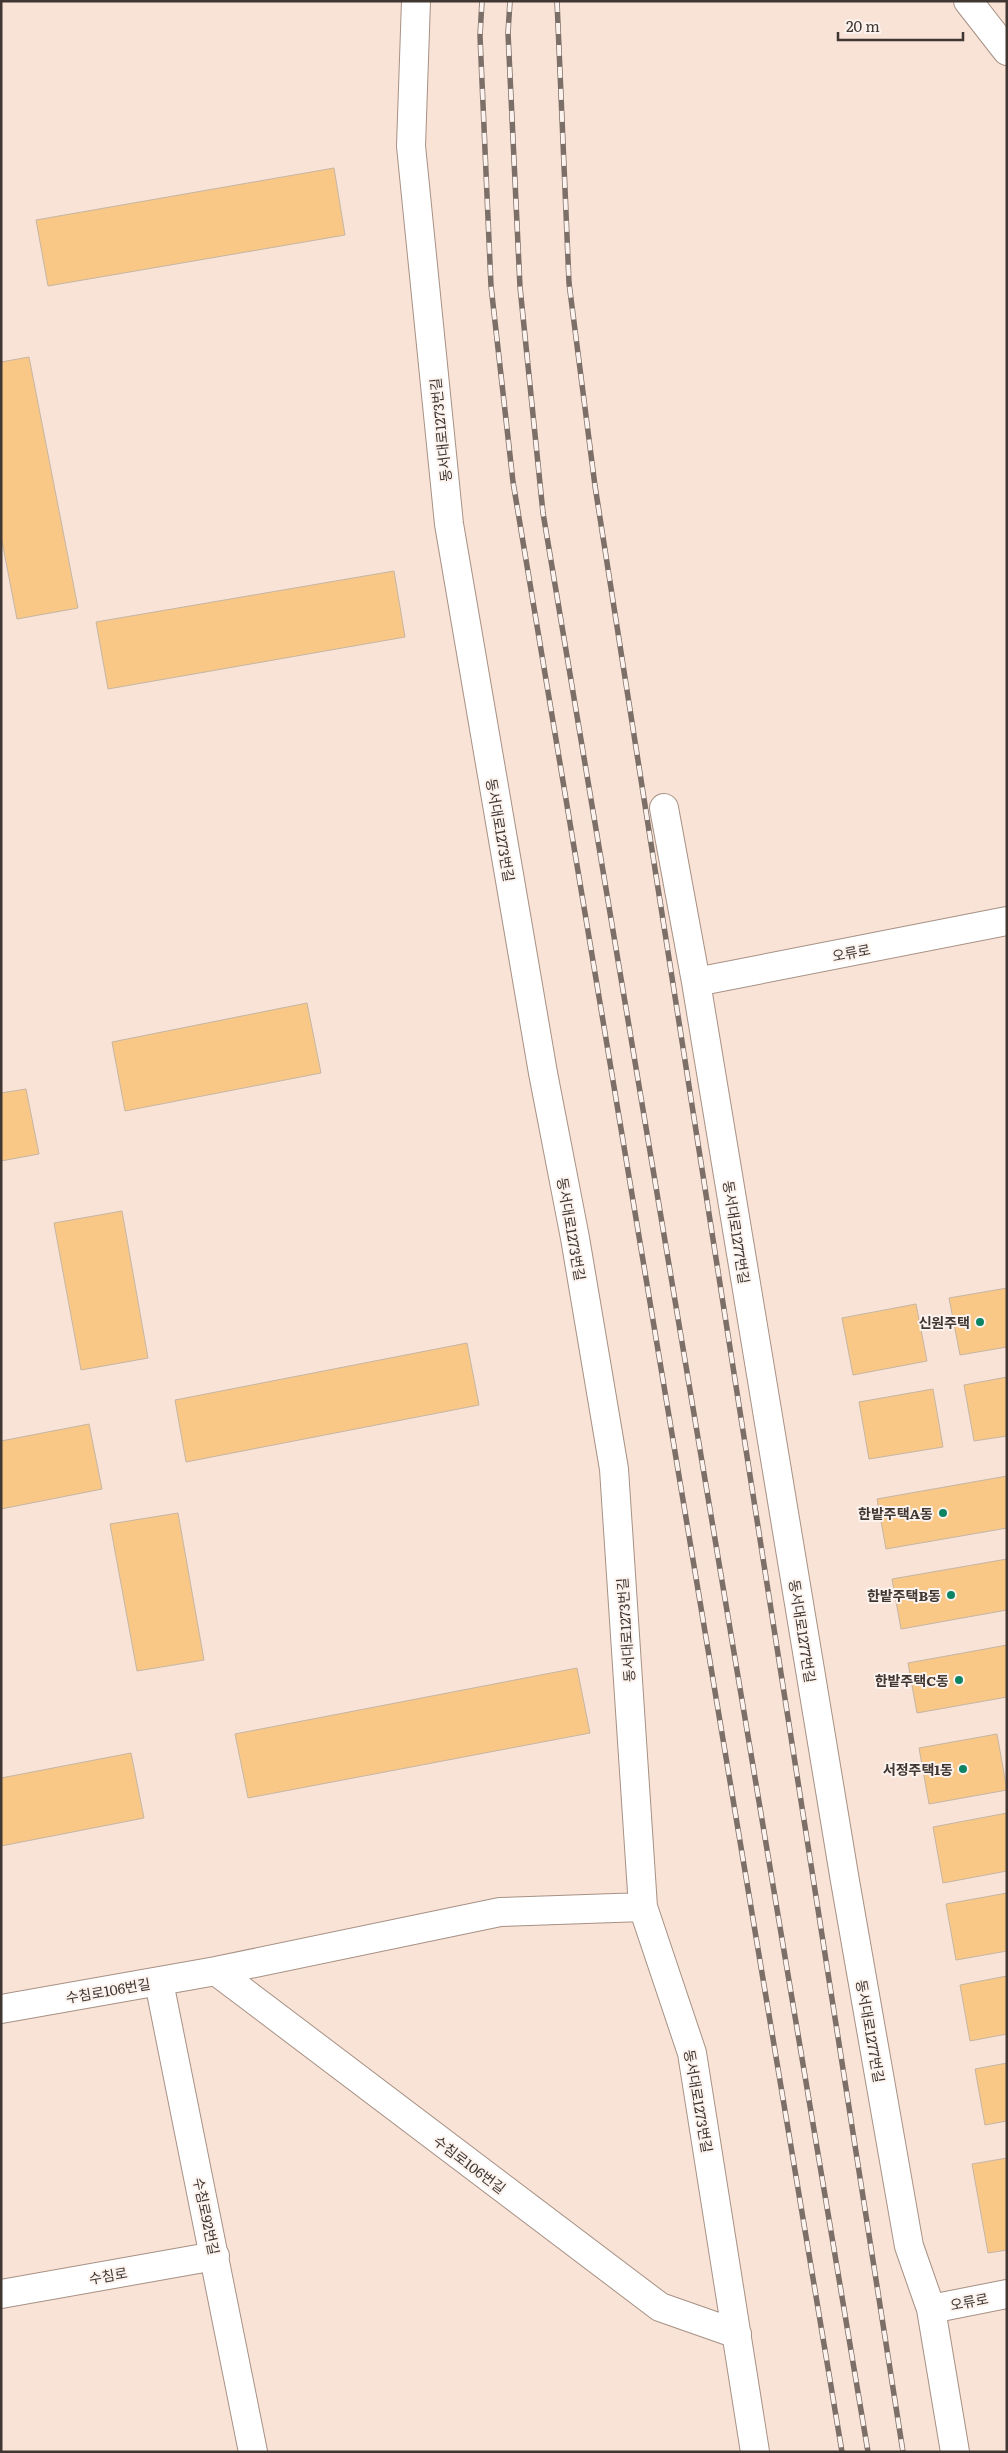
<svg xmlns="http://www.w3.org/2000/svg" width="1008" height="2453" viewBox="0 0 1008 2453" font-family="Literata,'Noto Sans KR',serif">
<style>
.building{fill:#f9c887;stroke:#c5b6a4}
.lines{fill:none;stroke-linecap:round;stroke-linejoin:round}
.street-casing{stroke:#a69185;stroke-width:30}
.street{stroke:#fff;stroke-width:28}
.rail-casing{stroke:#7c6f68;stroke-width:5.5}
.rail{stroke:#fcf3ee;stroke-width:4;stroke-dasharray:11;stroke-linecap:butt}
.poi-dot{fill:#0d8464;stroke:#fcf3ee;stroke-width:2}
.labels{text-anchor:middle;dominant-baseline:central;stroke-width:4;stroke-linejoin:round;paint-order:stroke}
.street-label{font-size:14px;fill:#403732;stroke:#fcf3ee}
.poi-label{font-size:14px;font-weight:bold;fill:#403732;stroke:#fcf3ee;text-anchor:end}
</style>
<rect width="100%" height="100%" fill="#f9e2d6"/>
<path class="building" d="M 334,168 L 345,235 L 48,286 L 36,220 Z
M 29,357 L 78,608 L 17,619 L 1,536 L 1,362 Z
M 394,571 L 405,637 L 108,689 L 96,622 Z
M 307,1003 L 321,1073 L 125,1111 L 112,1042 Z
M 26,1089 L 39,1154 L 1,1161 L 1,1093 Z
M 122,1211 L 148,1358 L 81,1370 L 54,1223 Z
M 1007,1288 L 1007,1347 L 960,1355 L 949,1298 Z
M 916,1304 L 927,1361 L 853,1375 L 842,1318 Z
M 467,1343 L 479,1405 L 186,1462 L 175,1400 Z
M 1007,1377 L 1007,1436 L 974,1441 L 964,1385 Z
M 933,1389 L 943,1447 L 869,1459 L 859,1402 Z
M 89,1424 L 102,1489 L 1,1509 L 1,1441 Z
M 1007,1476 L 1007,1528 L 886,1549 L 877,1499 Z
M 178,1513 L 204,1660 L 137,1671 L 110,1524 Z
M 1007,1559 L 1007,1610 L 901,1629 L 892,1579 Z
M 1007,1645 L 1007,1697 L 917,1713 L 908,1663 Z
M 577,1668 L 590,1733 L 248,1798 L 235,1734 Z
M 997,1734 L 1007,1790 L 929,1804 L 919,1748 Z
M 131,1753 L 144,1818 L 1,1846 L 1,1778 Z
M 1007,1813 L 1007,1871 L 943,1883 L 933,1827 Z
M 1007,1893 L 1007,1951 L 956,1960 L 946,1904 Z
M 1007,1976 L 1007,2034 L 970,2041 L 960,1985 Z
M 1007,2063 L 1007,2121 L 985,2125 L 975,2069 Z
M 1007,2158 L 1007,2250 L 988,2253 L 972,2164 Z"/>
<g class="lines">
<g class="street-casing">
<path id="street" d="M 416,1 L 411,146 L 449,524 L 543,1073 L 575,1238 L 614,1469 L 643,1907 L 692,2053 L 755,2452
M 968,1 L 1007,51
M 664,808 L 696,982 L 845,1881 L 909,2246 L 931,2309 L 955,2452
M 696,982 L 1007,921
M 216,1971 L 660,2307 L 737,2334
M 159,1982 L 253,2452
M 1,2009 L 216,1971 L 500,1912 L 643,1907
M 1,2294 L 215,2256
M 931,2309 L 1007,2294"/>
</g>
<use href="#street" class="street"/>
<g class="rail-casing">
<path id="rail" d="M 482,1 L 480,36 L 491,286 L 513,482 L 842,2452
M 510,1 L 508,33 L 520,287 L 543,513 L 868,2452
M 557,1 L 569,283 L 595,486 L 903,2452"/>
</g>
<use href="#rail" class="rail"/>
</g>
<g class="poi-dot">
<circle cx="980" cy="1322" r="5"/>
<circle cx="943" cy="1513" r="5"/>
<circle cx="951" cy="1595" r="5"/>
<circle cx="959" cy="1680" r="5"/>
<circle cx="963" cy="1769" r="5"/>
</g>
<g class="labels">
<g class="street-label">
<text transform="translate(440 430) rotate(-96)">동서대로1273번길</text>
<text transform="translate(501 830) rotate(80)">동서대로1273번길</text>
<text transform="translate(851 952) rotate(-11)">오류로</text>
<text transform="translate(572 1229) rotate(80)">동서대로1273번길</text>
<text transform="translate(737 1232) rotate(81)">동서대로1277번길</text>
<text transform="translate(625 1630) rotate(-94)">동서대로1273번길</text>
<text transform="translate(803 1631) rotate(81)">동서대로1277번길</text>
<text transform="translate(108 1990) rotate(-10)">수침로106번길</text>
<text transform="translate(871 2031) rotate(80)">동서대로1277번길</text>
<text transform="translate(699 2101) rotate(80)">동서대로1273번길</text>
<text transform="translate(470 2164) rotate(37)">수침로106번길</text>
<text transform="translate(207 2216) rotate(78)">수침로92번길</text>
<text transform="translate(108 2275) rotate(-10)">수침로</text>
<text transform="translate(969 2301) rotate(-11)">오류로</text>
</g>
<g class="poi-label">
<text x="970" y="1322">신원주택</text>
<text x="933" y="1513">한밭주택A동</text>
<text x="941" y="1595">한밭주택B동</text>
<text x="949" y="1680">한밭주택C동</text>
<text x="953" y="1769">서정주택1동</text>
</g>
</g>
<rect width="1008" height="2453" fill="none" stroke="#403732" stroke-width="5"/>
<path d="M838 32v8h125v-8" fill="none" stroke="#403732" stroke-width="2.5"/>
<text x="846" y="32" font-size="15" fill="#403732" stroke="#fcf3ee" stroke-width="4" paint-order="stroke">20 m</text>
</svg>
